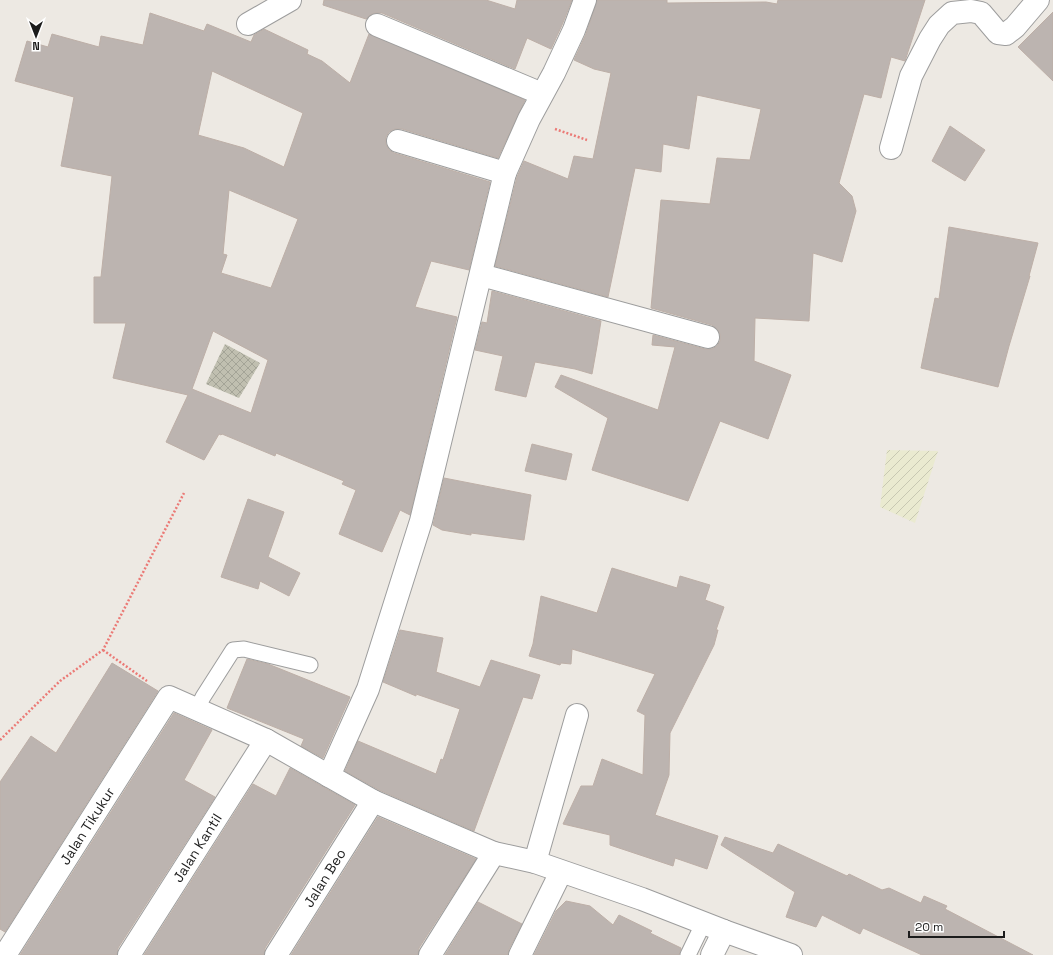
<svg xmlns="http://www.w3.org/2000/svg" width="1053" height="955" viewBox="0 0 1053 955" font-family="'Space Grotesk',sans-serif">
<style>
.construction{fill:url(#construction-cross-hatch)}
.farmland{fill:url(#farmland-furrows)}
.building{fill:#bcb4b0;stroke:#bdafa7;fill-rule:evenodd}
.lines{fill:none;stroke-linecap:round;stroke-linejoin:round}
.lane-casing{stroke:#9d9d9d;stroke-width:17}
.street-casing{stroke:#9d9d9d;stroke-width:24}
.path{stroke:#eb7a76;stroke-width:2.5;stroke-dasharray:2 2;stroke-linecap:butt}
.lane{stroke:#fff;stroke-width:15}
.street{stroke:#fff;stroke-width:22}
.labels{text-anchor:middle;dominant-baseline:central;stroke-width:3;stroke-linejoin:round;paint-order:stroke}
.street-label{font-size:14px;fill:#1c1c1c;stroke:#fff}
</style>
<defs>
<pattern id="construction-cross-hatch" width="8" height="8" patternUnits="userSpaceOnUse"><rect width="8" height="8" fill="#c0bfb0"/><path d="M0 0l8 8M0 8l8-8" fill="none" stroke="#a4a497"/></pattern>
<pattern id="farmland-furrows" width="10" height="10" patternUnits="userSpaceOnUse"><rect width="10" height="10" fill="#eaead0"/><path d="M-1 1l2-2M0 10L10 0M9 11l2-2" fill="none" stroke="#c8c8b2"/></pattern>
</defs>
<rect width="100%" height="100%" fill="#ede9e3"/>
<path class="construction" d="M 225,344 L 260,363 L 239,398 L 206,384 Z"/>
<path class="farmland" d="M 887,450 L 938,451 L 915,523 L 880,507 Z"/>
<path class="building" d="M 324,0 L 486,0 L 515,9 L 517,0 L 572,0 L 562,25 L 551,49 L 527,38 L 515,69 L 382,13 L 375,13 L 370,15 L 366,19 L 323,5 Z
M 597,0 L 667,0 L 667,3 L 766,2 L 777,4 L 778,0 L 925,0 L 905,61 L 891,57 L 881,98 L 864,94 L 839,183 L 852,196 L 856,211 L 842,262 L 813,253 L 809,321 L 755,318 L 754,361 L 791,375 L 768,439 L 720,421 L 688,501 L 592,470 L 608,418 L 555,387 L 561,375 L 658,410 L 675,347 L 652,345 L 653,335 L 705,349 L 712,349 L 717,346 L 720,341 L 720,334 L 717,329 L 712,325 L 651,308 L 661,200 L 710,204 L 717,158 L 750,160 L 761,109 L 697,95 L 689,149 L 663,144 L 661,172 L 635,168 L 608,297 L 495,266 L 517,177 L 524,161 L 568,179 L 574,156 L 593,159 L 611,73 L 594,69 L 574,60 L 586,34 Z
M 1053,12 L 1053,81 L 1018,47 Z
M 150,13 L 204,31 L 207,24 L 251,42 L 254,35 L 264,29 L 308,50 L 307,54 L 322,61 L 350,83 L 369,34 L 525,100 L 498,158 L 402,129 L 395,129 L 389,132 L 386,137 L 386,144 L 389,150 L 394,153 L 490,182 L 469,270 L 431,261 L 415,307 L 457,317 L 410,515 L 400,510 L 382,552 L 339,534 L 356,490 L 342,484 L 344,481 L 276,453 L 275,456 L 222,434 L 221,435 L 219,434 L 204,460 L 166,442 L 188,395 L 113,378 L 126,323 L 94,323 L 94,277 L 101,277 L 112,176 L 61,166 L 74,97 L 15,81 L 27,41 L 48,47 L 52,34 L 99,47 L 101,36 L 143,45 ZM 212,71 L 303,113 L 284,167 L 244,148 L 198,135 ZM 229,190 L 298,219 L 271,288 L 221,273 L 227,255 L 223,254 ZM 213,331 L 268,360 L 251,413 L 192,389 Z
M 950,126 L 985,150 L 965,181 L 932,161 Z
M 949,227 L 1038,243 L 1029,276 L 1030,276 L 1009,346 L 998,387 L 921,368 L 935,298 L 939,299 Z
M 492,291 L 601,321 L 597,346 L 592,374 L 575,369 L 535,362 L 526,397 L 495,390 L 503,356 L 475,350 L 482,322 L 487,323 Z
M 532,444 L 572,454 L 566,480 L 525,471 Z
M 444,478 L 531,495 L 524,540 L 471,533 L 471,535 L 442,530 L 433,525 Z
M 248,499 L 284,512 L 268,557 L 300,573 L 289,596 L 260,581 L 258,589 L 221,577 Z
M 612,568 L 677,588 L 680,576 L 710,585 L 705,600 L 724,607 L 716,630 L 718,630 L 714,645 L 670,733 L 669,775 L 655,815 L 718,836 L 707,869 L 675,858 L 673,866 L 610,845 L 610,835 L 563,824 L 581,786 L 593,786 L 602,759 L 643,775 L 645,715 L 637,711 L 655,674 L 572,649 L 571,664 L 561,663 L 560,665 L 529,656 L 533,644 L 541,596 L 597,613 Z
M 400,630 L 443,638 L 436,672 L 480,687 L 491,660 L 540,675 L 532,699 L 523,697 L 474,831 L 379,790 L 345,771 L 358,741 L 436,774 L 441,759 L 443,760 L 460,709 L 416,694 L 416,696 L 383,682 Z
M 247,659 L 268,664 L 350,697 L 323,758 L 301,746 L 304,739 L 227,708 Z
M 112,663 L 158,691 L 5,932 L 0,929 L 0,782 L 31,736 L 56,753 Z
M 174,713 L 212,730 L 184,780 L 215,797 L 118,948 L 117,955 L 20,955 Z
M 290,768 L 355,805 L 265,948 L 264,955 L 144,955 L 253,784 L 276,796 Z
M 378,817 L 476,859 L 419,948 L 418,955 L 291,955 Z
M 725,837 L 773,853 L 778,844 L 847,876 L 849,874 L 882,890 L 889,888 L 921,903 L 924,896 L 947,906 L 945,909 L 1033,955 L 922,955 L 863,928 L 860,934 L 822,915 L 816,927 L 786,917 L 795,892 L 721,845 Z
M 566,901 L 590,906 L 613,925 L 619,915 L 652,931 L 650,933 L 681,948 L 679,955 L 534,955 L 556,911 Z
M 478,902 L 522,924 L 509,949 L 508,955 L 445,955 Z"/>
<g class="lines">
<g class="lane-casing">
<path id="lane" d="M 197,709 L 203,697 L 233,650 L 244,649 L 310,665
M 688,955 L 703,924"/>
</g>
<g class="street-casing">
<g id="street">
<path d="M 248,24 L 290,0"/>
<path d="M 377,25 L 542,94"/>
<path d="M 398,141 L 505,173"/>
<path d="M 891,148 L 911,76 L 930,39 L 939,25 L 952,13 L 971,11 L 981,13 L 998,33 L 1006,34 L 1015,27 L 1038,0"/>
<path d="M 481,275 L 708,337"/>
<path d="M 329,776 L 368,689 L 421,521 L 505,173 L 529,119 L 554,73 L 574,30 L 585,0"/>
<path d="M 535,862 L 577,715"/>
<path id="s1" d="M 5,955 L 169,697 L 266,740 L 373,801 L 494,853 L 535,862 L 642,899 L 724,931 L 791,955"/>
<path id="s2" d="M 129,955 L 266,740"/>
<path id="s3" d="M 276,955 L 373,801"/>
<path d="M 430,955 L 494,853"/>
<path d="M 520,955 L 561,872"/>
<path d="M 712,955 L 724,931"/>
</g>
</g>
<path class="path" d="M 555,129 L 587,140
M 103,650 L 147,681
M 0,740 L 60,681 L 103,650 L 184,493"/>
<use href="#lane" class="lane"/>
<use href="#street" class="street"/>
</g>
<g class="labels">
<g class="street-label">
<text stroke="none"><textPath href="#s1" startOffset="153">Jalan Tikukur</textPath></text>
<text stroke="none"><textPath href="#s2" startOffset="127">Jalan Kantil</textPath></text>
<text stroke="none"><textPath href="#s3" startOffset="91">Jalan Beo</textPath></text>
</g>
</g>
<g transform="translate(36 36) rotate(180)" stroke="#ffffff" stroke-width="3" paint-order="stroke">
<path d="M0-3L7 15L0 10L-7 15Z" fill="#1c1c1c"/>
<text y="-6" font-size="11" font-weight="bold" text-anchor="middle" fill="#1c1c1c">N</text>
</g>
<path d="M909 931v6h95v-6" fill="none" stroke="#1c1c1c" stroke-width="2"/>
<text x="915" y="931" font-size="12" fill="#1c1c1c" stroke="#ffffff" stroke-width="3" paint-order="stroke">20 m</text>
</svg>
